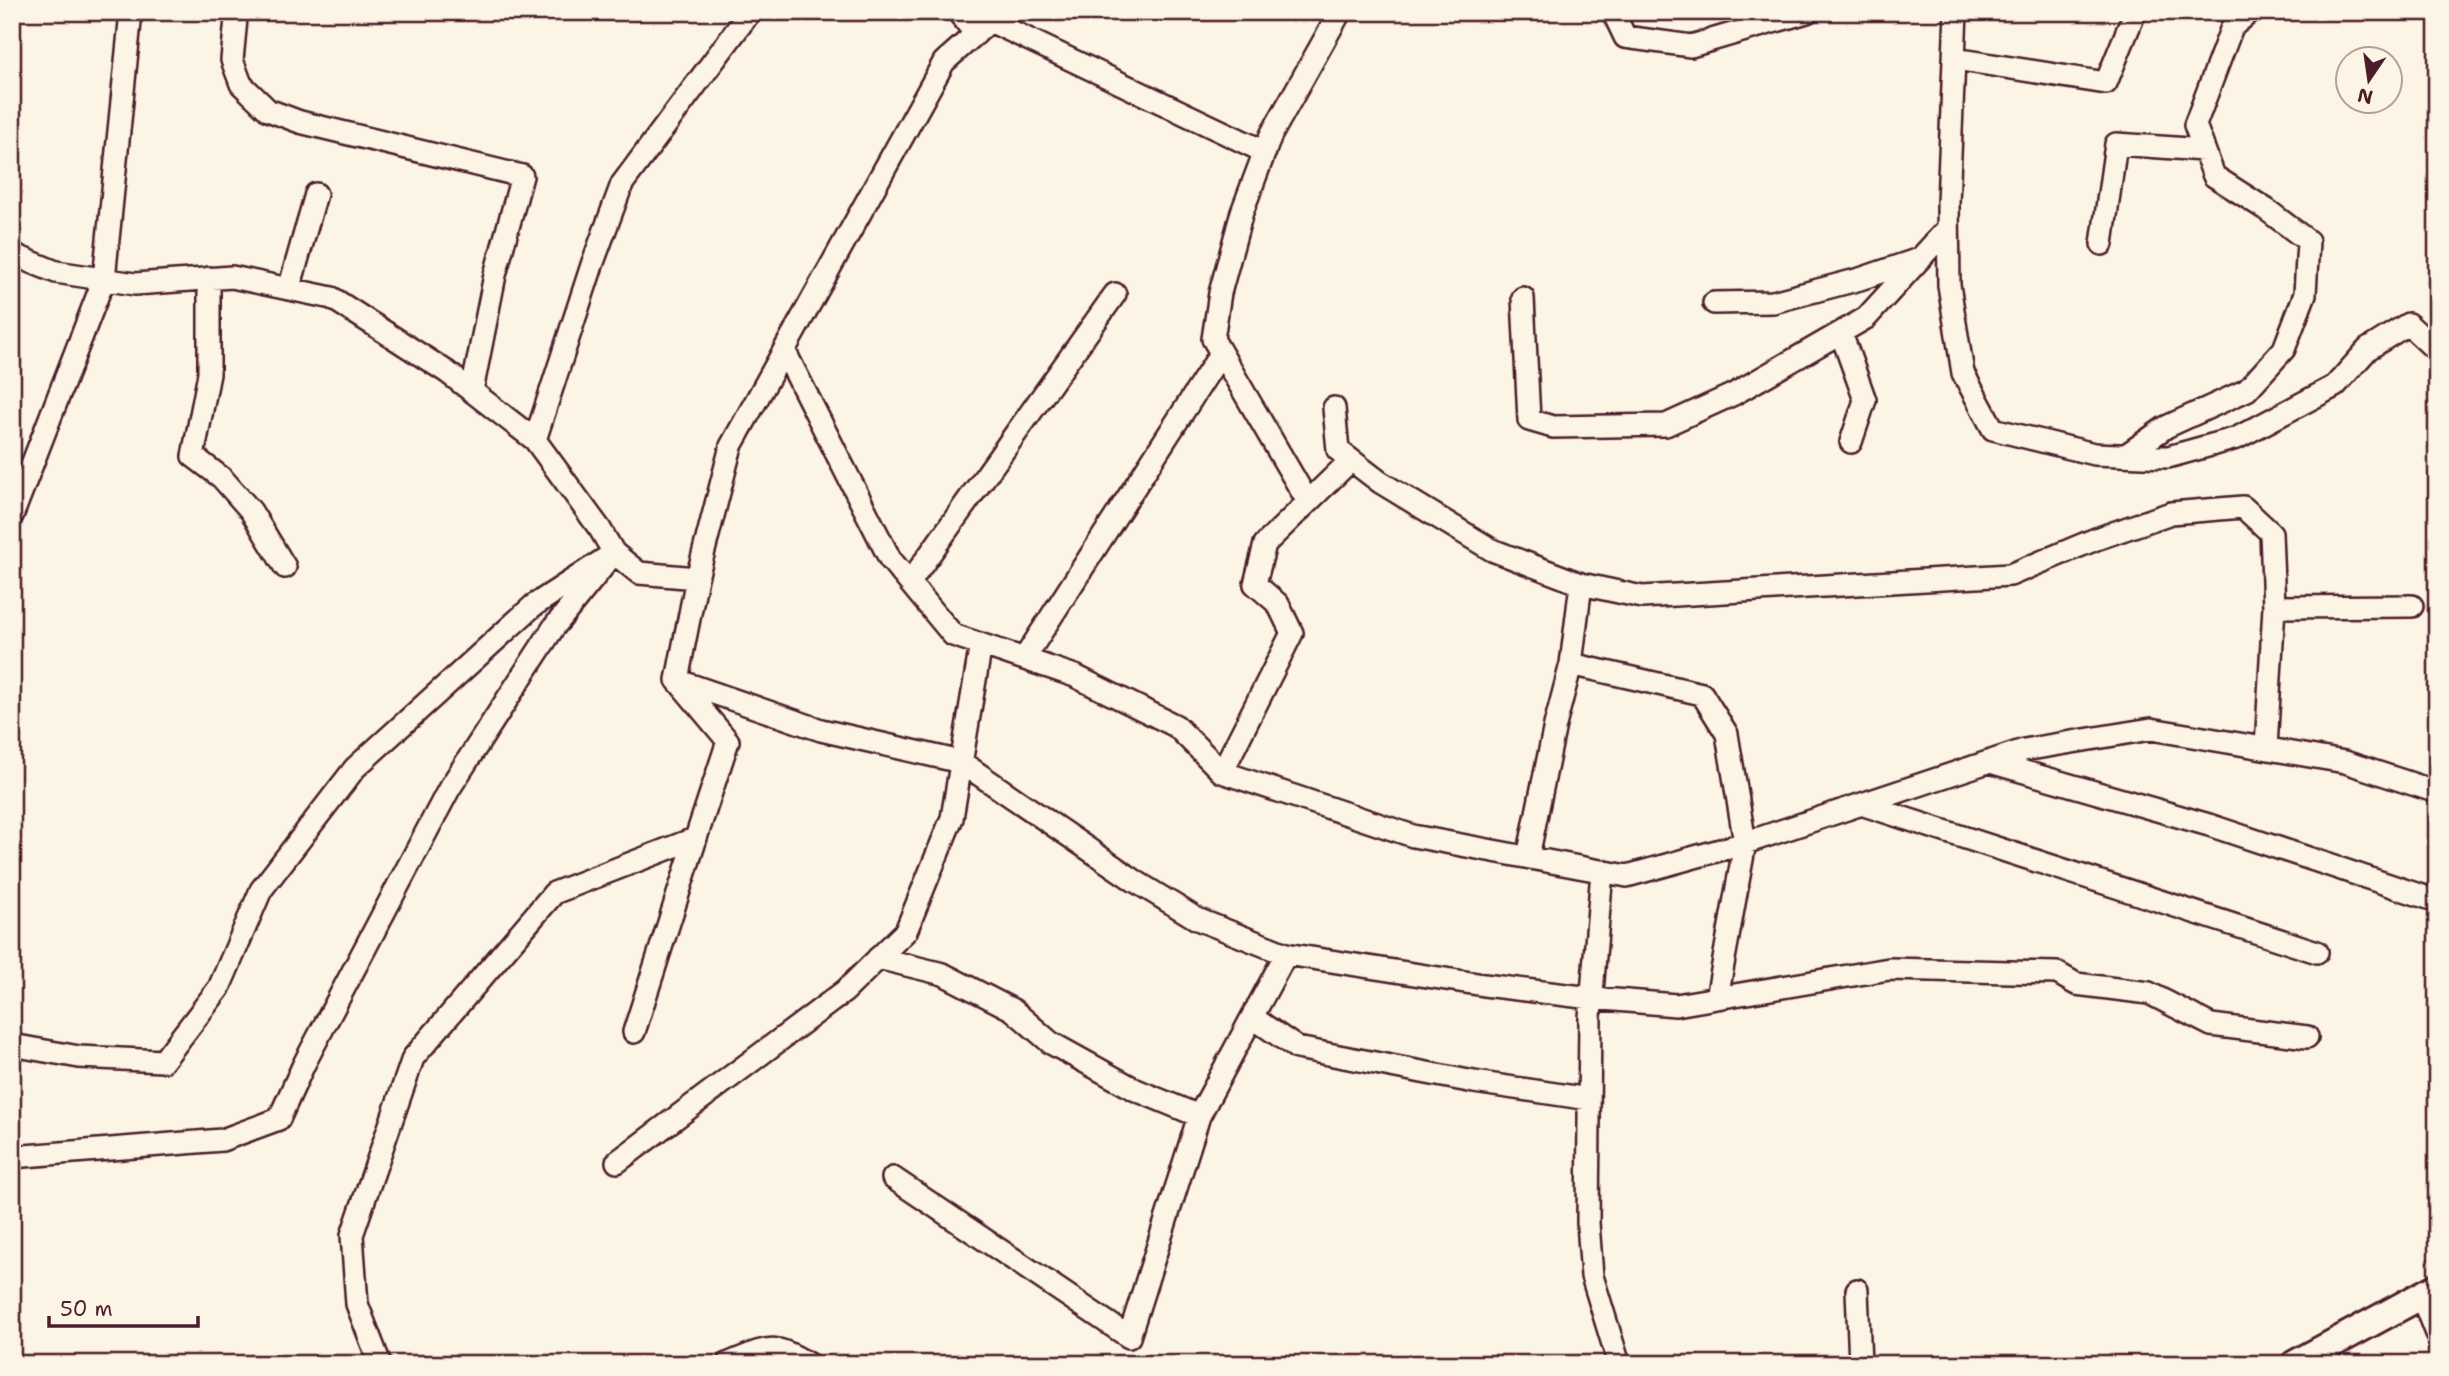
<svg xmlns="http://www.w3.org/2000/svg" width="2449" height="1376" viewBox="0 0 2449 1376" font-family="'Shantell Sans',sans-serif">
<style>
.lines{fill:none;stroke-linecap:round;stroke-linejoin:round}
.minor-casing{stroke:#4a1f2b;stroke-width:26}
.tertiary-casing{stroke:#4a1f2b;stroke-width:32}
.minor{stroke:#fcf5e5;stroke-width:21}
.tertiary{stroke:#fcf5e5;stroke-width:26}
</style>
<rect width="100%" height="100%" fill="#fcf5e5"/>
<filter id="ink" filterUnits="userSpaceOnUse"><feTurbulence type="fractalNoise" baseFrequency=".0143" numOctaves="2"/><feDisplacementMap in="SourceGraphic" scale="14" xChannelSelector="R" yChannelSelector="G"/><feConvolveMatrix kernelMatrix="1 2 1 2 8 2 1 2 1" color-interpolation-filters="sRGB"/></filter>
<g filter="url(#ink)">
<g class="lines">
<g class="minor-casing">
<path id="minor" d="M 958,12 L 976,34
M 1613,12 L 1625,37 L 1691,46 L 1807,12
M 1956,12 L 1948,203 L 1949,285 L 1963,373 L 1993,429 L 2094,454 L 2168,457 L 2237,438 L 2335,386 L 2368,349 L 2408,324 L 2437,351
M 236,19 L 232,60 L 241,84 L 268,110 L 300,122 L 522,176 L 495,275 L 472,391
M 990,21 L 1265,152
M 1955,59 L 2106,83 L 2135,12
M 2102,244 L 2116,144 L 2204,150
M 12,254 L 56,272 L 135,284 L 232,277 L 332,298 L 447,372 L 535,440 L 600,529 L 614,553 L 639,573 L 697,578
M 209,278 L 209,374 L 193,456 L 222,478 L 251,511 L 285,567
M 289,289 L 316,194
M 1523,298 L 1529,420 L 1553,427 L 1666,425 L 1734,394 L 1866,318 L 1948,228
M 1714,303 L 1773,302 L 1860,279 L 1919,259
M 1841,333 L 1865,400 L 1851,442
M 784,350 L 890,559 L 953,635 L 1075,676 L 1176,726 L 1222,772 L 1413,836 L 1627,876 L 1745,843 L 2024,750 L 2151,729 L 2345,762 L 2437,792
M 1334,408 L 1338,450 L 1380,482 L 1492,550 L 1581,584 L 1642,597 L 2010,575 L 2096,539 L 2171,513 L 2243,507 L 2271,533 L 2274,607 L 2266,748
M 535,440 L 592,265 L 622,184 L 750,12
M 2126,455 L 2166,427 L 2247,390 L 2284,349 L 2305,294 L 2308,241 L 2267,210 L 2214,176 L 2195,125 L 2232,27 L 2250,12
M 1308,502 L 1213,339 L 1220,293 L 1242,212 L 1271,135 L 1340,12
M 12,516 L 104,279 L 131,12
M 910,582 L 1115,294
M 2274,607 L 2412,606
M 1024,659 L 1221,353
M 1571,664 L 1702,694 L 1727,734 L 1745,843 L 1717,998 L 1889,969 L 2057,973 L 2076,984 L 2149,993 L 2211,1025 L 2307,1037
M 679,681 L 821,730 L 961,762 L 1135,881 L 1197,919 L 1286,954 L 1484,985 L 1591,998 L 1676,1005 L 1717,998
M 1990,762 L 2209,825 L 2437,901
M 1222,772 L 1292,633 L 1278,604 L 1255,584 L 1265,544 L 1351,460
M 1864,805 L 2317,952
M 1528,857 L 1555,725 L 1571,664 L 1581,584
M 1602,871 L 1590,1017 L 1588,1223 L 1592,1276 L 1619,1364
M 878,958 L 943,974 L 1013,1010 L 1051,1043 L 1136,1090 L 1199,1116
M 1252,1017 L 1297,1048 L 1474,1082 L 1589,1099
M 634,1032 L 696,838
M 12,1045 L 79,1057 L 163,1061 L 219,988 L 261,890 L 355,768 L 533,606 L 614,553 L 554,627 L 449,789 L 304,1064 L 279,1119 L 222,1140 L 12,1157
M 617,1162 L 845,991 L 906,931 L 952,818 L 981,644
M 893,1178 L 1129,1337 L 1199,1116 L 1286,954
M 1857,1290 L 1860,1364
M 2421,1295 L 2437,1336
M 380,1364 L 357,1304 L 352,1235 L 413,1058 L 554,893 L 696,838 L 728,741 L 677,680 L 697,578 L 731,446 L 944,62 L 1000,12
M 727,1364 C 766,1349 771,1340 808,1364"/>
</g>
<g class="tertiary-casing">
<path id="tertiary" d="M 2295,1364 L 2437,1287"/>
</g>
<use href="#minor" class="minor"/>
<use href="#tertiary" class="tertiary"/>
</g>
</g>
<rect width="2449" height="1376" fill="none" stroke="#fcf5e5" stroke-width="42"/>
<rect x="21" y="21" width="2407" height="1334" fill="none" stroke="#4a1f2b" stroke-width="2.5" filter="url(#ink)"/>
<g transform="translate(2369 80) rotate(193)"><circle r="33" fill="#fcf5e5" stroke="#b59f9b" stroke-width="2"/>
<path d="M0-5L12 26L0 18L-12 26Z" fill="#4a1f2b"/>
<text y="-10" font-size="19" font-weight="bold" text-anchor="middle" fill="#4a1f2b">N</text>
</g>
<path d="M49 1316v10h149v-10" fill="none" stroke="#4a1f2b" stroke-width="3.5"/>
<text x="60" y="1316" font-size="21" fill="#4a1f2b" stroke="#fcf5e5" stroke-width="5" paint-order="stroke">50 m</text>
</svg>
